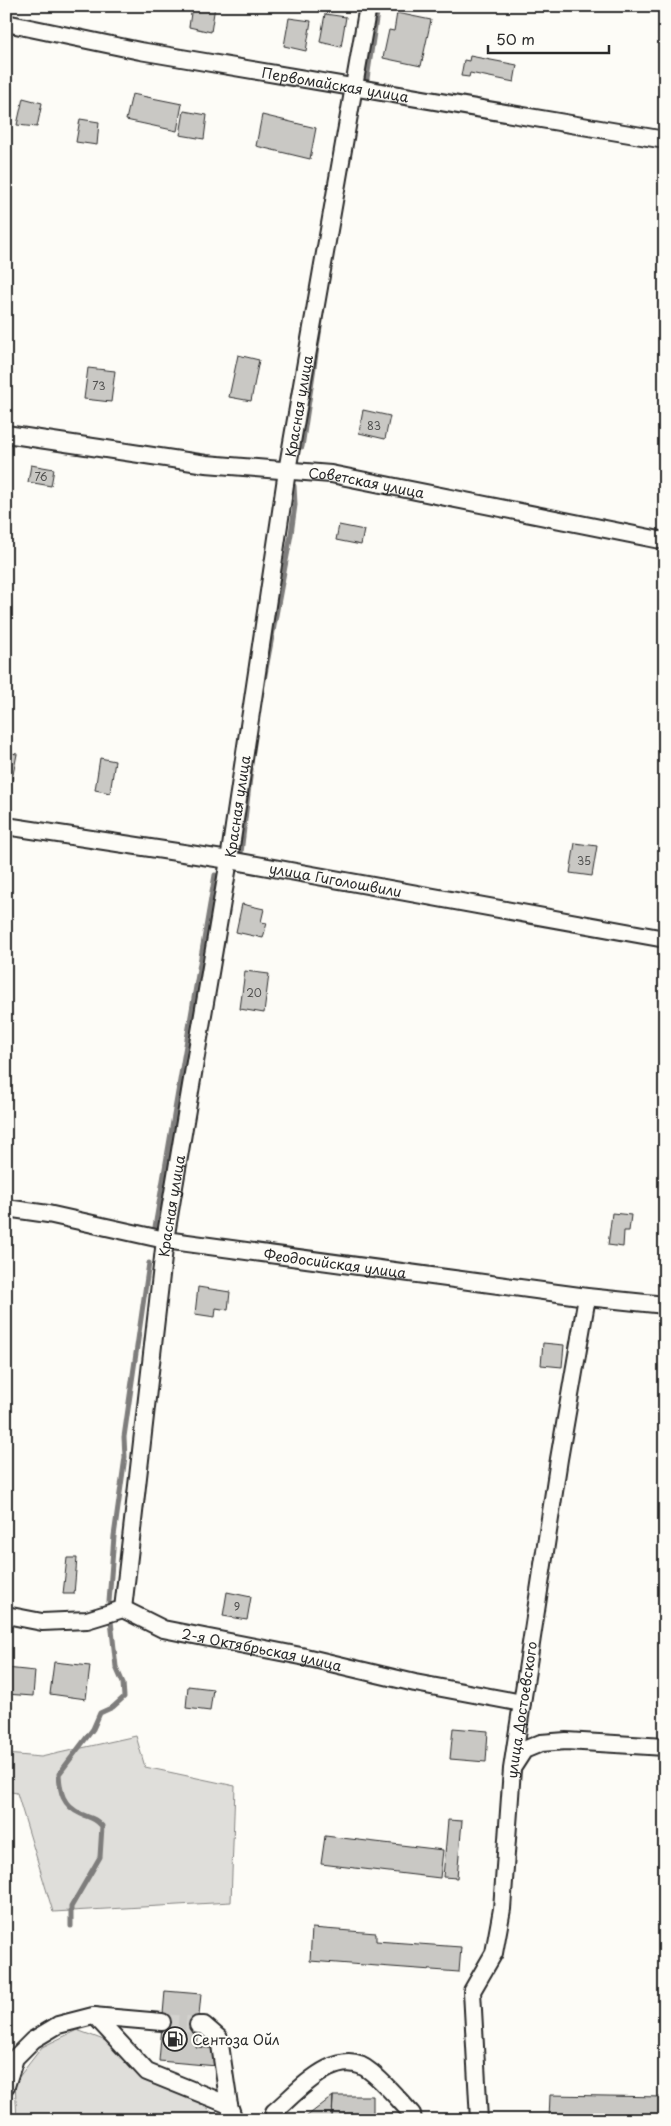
<svg xmlns="http://www.w3.org/2000/svg" width="671" height="2126" viewBox="0 0 671 2126" font-family="'Playpen Sans',sans-serif">
<style>
.green{fill:#dfdeda;stroke:#858482}
.lines{fill:none;stroke-linecap:round;stroke-linejoin:round}
.stream{stroke:#7e7d7b;stroke-width:5}
.building{fill:#c9c8c4;stroke:#2b2b2b}
.minor-tunnel{stroke:#d3d2ce;stroke-width:16;stroke-dasharray:16 8;stroke-linecap:butt}
.minor-casing{stroke:#2b2b2b;stroke-width:20}
.minor{stroke:#fdfcf7;stroke-width:16}
.labels{text-anchor:middle;dominant-baseline:central;stroke-width:4;stroke-linejoin:round;paint-order:stroke}
.number-label{font-size:11px;fill:#525251}
.street-label{font-size:14px;fill:#2b2b2b;stroke:#fdfcf7}
.poi-label{font-size:14px;fill:#2b2b2b;stroke:#fdfcf7;text-anchor:start}
</style>
<rect width="100%" height="100%" fill="#fdfcf7"/>
<filter id="ink" filterUnits="userSpaceOnUse"><feTurbulence type="fractalNoise" baseFrequency=".02" numOctaves="2"/><feDisplacementMap in="SourceGraphic" scale="10" xChannelSelector="R" yChannelSelector="G"/><feConvolveMatrix kernelMatrix="1 2 1 2 8 2 1 2 1" color-interpolation-filters="sRGB"/></filter>
<g filter="url(#ink)">
<path class="green" d="M 136,1736 L 145,1767 L 235,1786 L 231,1902 L 53,1912 L 17,1793 L 6,1791 L 6,1754 L 41,1757 Z
M 77,2030 L 117,2045 L 223,2120 L 17,2120 L 15,2082 L 42,2047 Z"/>
<g class="lines">
<path class="stream" d="M 366,85 L 378,6
M 302,447 L 321,321
M 261,696 L 291,534 L 295,505 L 294,486
M 241,853 L 251,769
M 155,1227 L 215,875
M 109,1602 L 114,1536 L 125,1457 L 124,1437 L 149,1263
M 71,1926 L 71,1907 L 100,1857 L 102,1826 C 95,1818 90,1818 81,1814 C 62,1805 60,1792 59,1774 L 93,1729 L 100,1713 L 113,1707 L 124,1697 L 123,1683 L 116,1667 L 111,1621"/>
</g>
<path class="building" d="M 192,6 L 215,6 L 211,32 L 189,27 Z
M 397,13 L 431,20 L 421,66 L 383,58 L 389,30 L 394,31 Z
M 325,14 L 346,17 L 341,47 L 320,42 Z
M 289,18 L 311,21 L 306,51 L 284,46 Z
M 470,56 L 517,65 L 514,82 L 470,73 L 469,77 L 461,76 L 464,60 L 469,61 Z
M 132,94 L 182,104 L 177,131 L 126,120 Z
M 23,98 L 42,103 L 37,127 L 17,125 Z
M 184,111 L 207,115 L 204,139 L 180,135 Z
M 262,115 L 316,128 L 310,159 L 256,146 Z
M 80,119 L 99,122 L 97,145 L 76,142 Z
M 238,355 L 259,360 L 251,401 L 229,397 Z
M 88,368 L 115,371 L 111,402 L 84,399 Z
M 363,410 L 390,416 L 385,439 L 359,433 Z
M 31,465 L 54,469 L 51,486 L 28,482 Z
M 339,525 L 364,530 L 361,545 L 336,540 Z
M 6,752 L 17,754 L 11,785 L 6,784 Z
M 100,758 L 115,761 L 110,793 L 95,790 Z
M 575,843 L 597,846 L 592,876 L 570,873 Z
M 242,904 L 264,909 L 261,922 L 267,923 L 263,938 L 236,932 Z
M 245,971 L 269,974 L 264,1013 L 240,1009 Z
M 612,1213 L 631,1215 L 629,1231 L 624,1231 L 623,1247 L 608,1245 Z
M 198,1287 L 230,1292 L 228,1310 L 216,1308 L 215,1317 L 195,1314 Z
M 543,1343 L 564,1345 L 562,1367 L 541,1365 Z
M 67,1558 L 77,1558 L 74,1594 L 63,1594 Z
M 227,1592 L 251,1597 L 247,1620 L 223,1616 Z
M 54,1662 L 90,1666 L 86,1699 L 50,1694 Z
M 6,1668 L 35,1671 L 33,1696 L 6,1694 Z
M 188,1686 L 213,1689 L 210,1711 L 186,1708 Z
M 453,1728 L 488,1731 L 486,1762 L 450,1759 Z
M 448,1820 L 462,1821 L 457,1878 L 443,1877 Z
M 325,1836 L 443,1850 L 440,1878 L 321,1864 Z
M 312,1928 L 376,1933 L 376,1941 L 461,1947 L 459,1972 L 310,1961 Z
M 165,1991 L 201,1994 L 196,2047 L 219,2049 L 217,2066 L 159,2061 Z
M 550,2095 L 663,2097 L 663,2120 L 549,2120 Z
M 333,2096 L 373,2096 L 373,2120 L 332,2120 Z
M 333,2096 L 332,2116 L 327,2120 L 302,2120 Z"/>
<g class="lines">
<path class="minor-tunnel" d="M 162,2022 L 198,2025"/>
<g class="minor-casing">
<g id="minor">
<path id="s1" d="M 6,23 L 140,51 L 665,140"/>
<path id="s2" d="M 6,434 L 206,464 L 331,474 L 665,541"/>
<path id="s3" d="M 6,826 L 229,860 L 665,939"/>
<path id="s4" d="M 6,1208 L 48,1214 L 165,1240 L 587,1297 L 665,1305"/>
<path id="s5" d="M 123,1609 L 165,1240 L 229,860 L 287,471 L 368,6"/>
<path id="s6" d="M 6,1615 L 42,1622 L 87,1620 L 123,1609 L 163,1629 L 301,1656 L 415,1683 L 522,1703"/>
<path d="M 513,1767 L 524,1750 L 541,1743 L 566,1741 L 665,1747"/>
<path d="M 95,2016 L 147,2072 L 229,2105"/>
<path d="M 198,2025 L 204,2025 L 219,2038 L 229,2105 L 234,2120"/>
<path d="M 6,2086 L 15,2058 L 33,2040 L 58,2025 L 93,2016 L 162,2022"/>
<path d="M 274,2120 L 274,2112 C 298,2092 338,2043 371,2072 C 386,2084 399,2100 412,2114 L 413,2120"/>
<path id="s7" d="M 479,2120 L 472,1991 L 494,1953 L 502,1909 L 512,1769 L 559,1459 L 587,1297"/>
</g>
</g>
<use href="#minor" class="minor"/>
</g>
</g>
<defs>
<g id="fuel-ring" transform="scale(1.25)"><circle r="9.5" fill="#fdfcf7" stroke="#2b2b2b" stroke-width="1.5"/><path d="M-5.5-6h7V0h2V4h1.3V-2.5L3-4.5l.8-.8L6-3V5H2.5V1h-1V6h-7ZM-4.2-4.7v3.2H.2V-4.7Z" fill="#2b2b2b"/></g>
</defs>
<g fill-rule="evenodd">
<use href="#fuel-ring" x="175" y="2039"/>
</g>
<g class="labels">
<g class="number-label">
<text x="99" y="385">73</text>
<text x="374" y="425">83</text>
<text x="41" y="476">76</text>
<text x="584" y="860">35</text>
<text x="254" y="992">20</text>
<text x="237" y="1606">9</text>
</g>
<g class="street-label">
<text stroke="none"><textPath href="#s1" startOffset="335">Первомайская улица</textPath></text>
<text stroke="none"><textPath href="#s5" startOffset="1216">Красная улица</textPath></text>
<text stroke="none"><textPath href="#s2" startOffset="364">Советская улица</textPath></text>
<text stroke="none"><textPath href="#s5" startOffset="811">Красная улица</textPath></text>
<text stroke="none"><textPath href="#s3" startOffset="334">улица Гиголошвили</textPath></text>
<text stroke="none"><textPath href="#s5" startOffset="406">Красная улица</textPath></text>
<text stroke="none"><textPath href="#s4" startOffset="334">Феодосийская улица</textPath></text>
<text stroke="none"><textPath href="#s6" startOffset="265">2-я Октябрьская улица</textPath></text>
<text stroke="none"><textPath href="#s7" startOffset="418">улица Достоевского</textPath></text>
</g>
<g class="poi-label">
<text x="192" y="2039">Сентоза Ойл</text>
</g>
</g>
<rect width="671" height="2126" fill="none" stroke="#fdfcf7" stroke-width="25"/>
<rect x="12" y="12" width="646" height="2101" fill="none" stroke="#2b2b2b" stroke-width="2" filter="url(#ink)"/>
<path d="M488 45v8h121v-8" fill="none" stroke="#2b2b2b" stroke-width="2.5"/>
<text x="496" y="45" font-size="15" fill="#2b2b2b" stroke="#fdfcf7" stroke-width="4" paint-order="stroke">50 m</text>
</svg>
